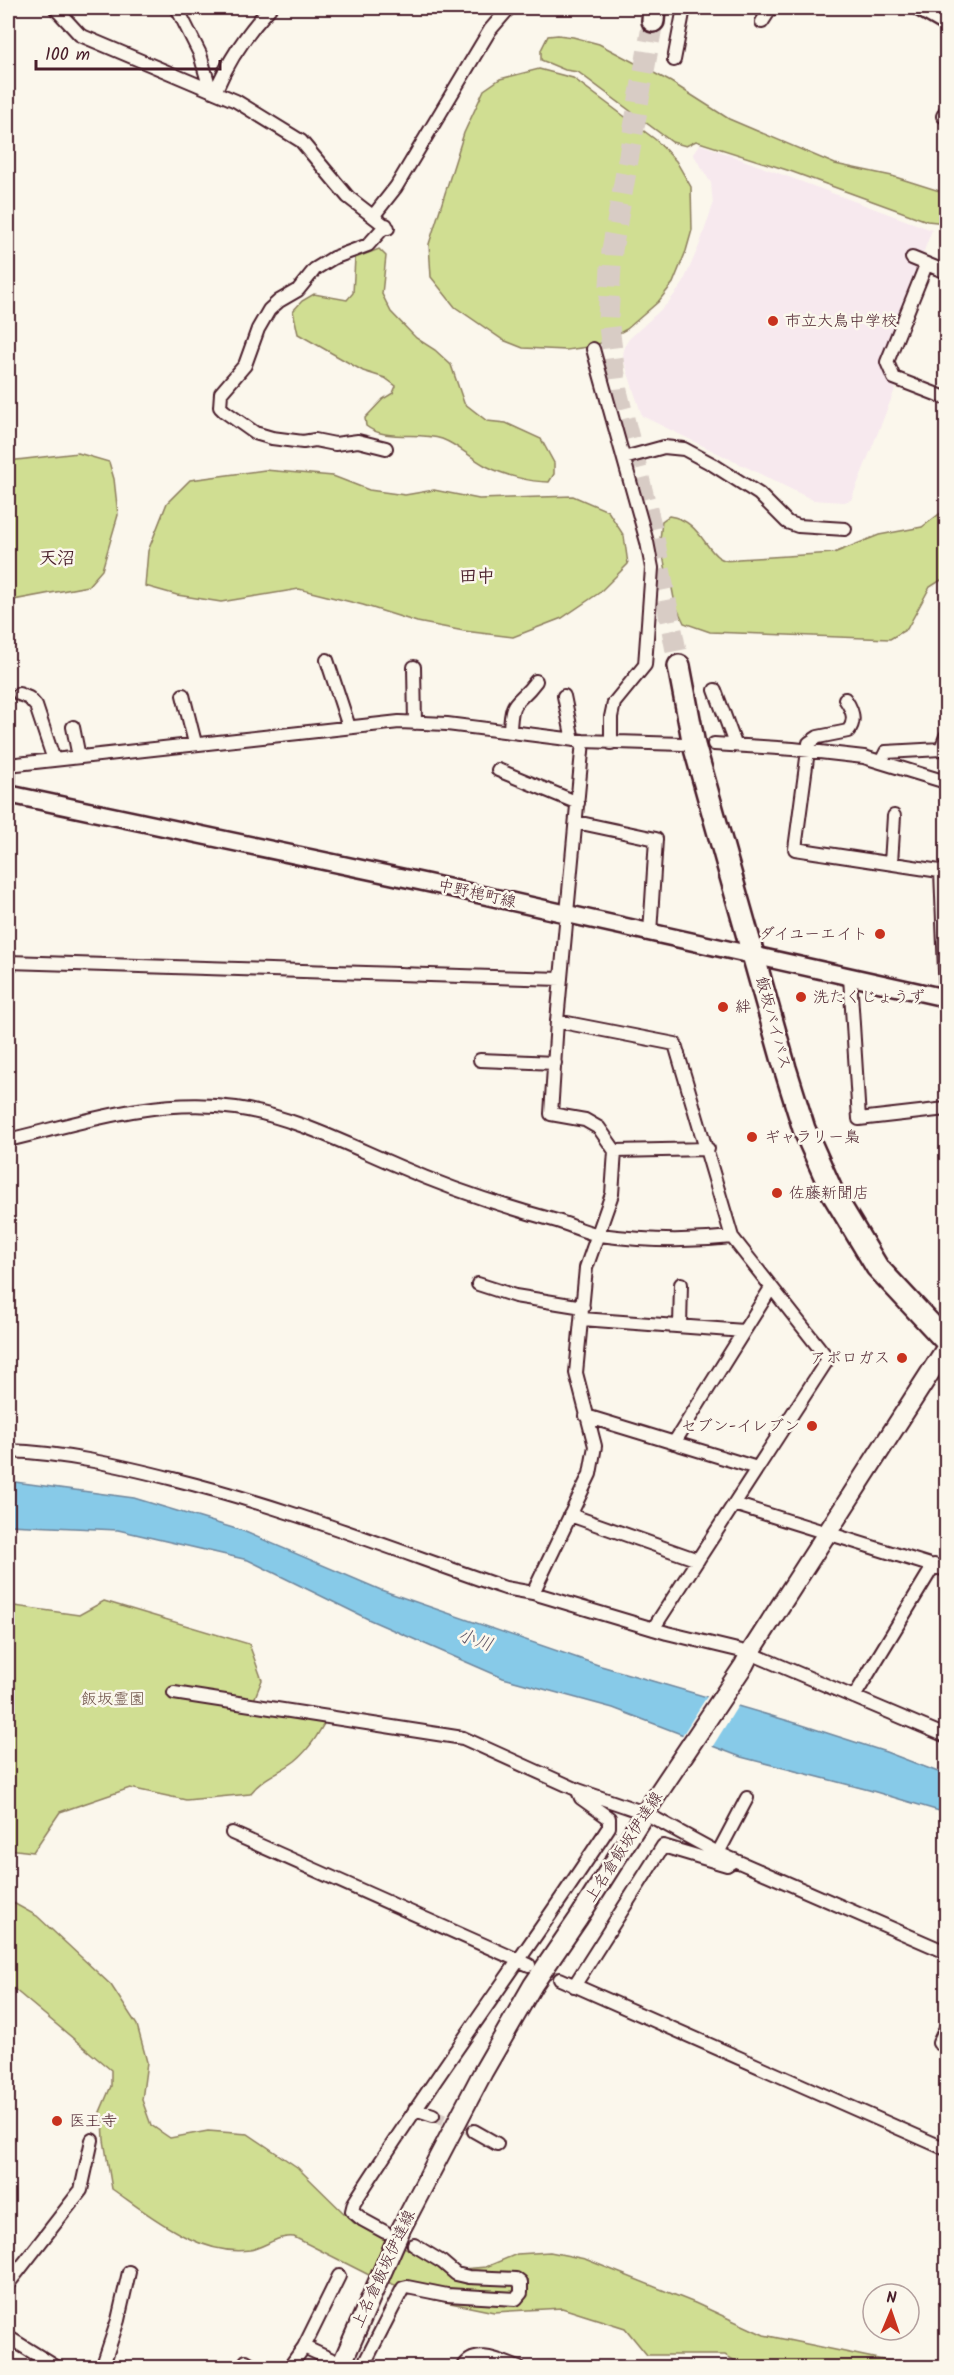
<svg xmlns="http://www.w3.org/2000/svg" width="954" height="2375" viewBox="0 0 954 2375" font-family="Kalam,'Klee One',sans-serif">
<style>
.built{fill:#f7e9ee}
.green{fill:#d0de92;stroke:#8d7e5e;stroke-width:1.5}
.water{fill:#87cae8;stroke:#6f869c;stroke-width:1.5}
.pier{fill:#fbf7ec}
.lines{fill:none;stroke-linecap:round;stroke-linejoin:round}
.street-tunnel{stroke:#d8ccc5;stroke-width:12;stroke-dasharray:12 6;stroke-linecap:butt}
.highway-tunnel{stroke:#d8ccc5;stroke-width:21;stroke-dasharray:21 10;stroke-linecap:butt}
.street-casing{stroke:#4a1f2b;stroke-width:16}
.secondary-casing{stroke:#4a1f2b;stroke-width:21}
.primary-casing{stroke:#4a1f2b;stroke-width:22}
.highway-casing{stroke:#4a1f2b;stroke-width:26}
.street{stroke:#fbf7ec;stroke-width:12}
.secondary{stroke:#fbf7ec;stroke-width:16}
.primary{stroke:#fbf7ec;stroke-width:18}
.highway{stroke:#fbf7ec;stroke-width:21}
.poi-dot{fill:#c8321e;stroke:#fbf7ec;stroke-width:2}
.labels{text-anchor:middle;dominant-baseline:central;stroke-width:5;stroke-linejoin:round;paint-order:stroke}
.poi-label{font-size:16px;fill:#4a1f2b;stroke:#fbf7ec;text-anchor:start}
.street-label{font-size:16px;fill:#4a1f2b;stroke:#fbf7ec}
.park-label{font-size:16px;fill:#6c4f45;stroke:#fbf7ec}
.neighbourhood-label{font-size:18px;font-weight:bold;fill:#4a1f2b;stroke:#fbf7ec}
.water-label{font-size:18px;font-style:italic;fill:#5c5264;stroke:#fbf7ec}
</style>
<rect width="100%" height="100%" fill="#fbf7ec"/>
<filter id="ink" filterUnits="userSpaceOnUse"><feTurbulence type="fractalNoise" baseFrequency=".0167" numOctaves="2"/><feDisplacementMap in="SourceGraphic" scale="12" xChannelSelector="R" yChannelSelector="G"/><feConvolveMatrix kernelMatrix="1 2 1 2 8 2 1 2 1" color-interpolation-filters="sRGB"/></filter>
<g filter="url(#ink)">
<path class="built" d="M 700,144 L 932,230 L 882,362 L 896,387 L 851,500 L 844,502 L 813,500 L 642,416 L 623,358 L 624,347 L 629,339 L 667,304 L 682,285 L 699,246 L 713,205 L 711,183 L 693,154 Z"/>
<path class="green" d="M 558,35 L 573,37 L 599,44 L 671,82 L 729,119 L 835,164 L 892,176 L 946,193 L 946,223 L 927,221 L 790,171 L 696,141 L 686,146 L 672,142 L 578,72 L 565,70 L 541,60 L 541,50 L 548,36 Z
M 539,69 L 573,78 L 656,140 L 676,161 L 691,187 L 692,230 L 686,251 L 673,283 L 658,302 L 627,329 L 595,346 L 566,350 L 523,348 L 503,340 L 455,307 L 431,277 L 429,244 L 464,133 L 484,90 L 500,79 Z
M 379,249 L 386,256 L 382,294 L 391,312 L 416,338 L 435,350 L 451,365 L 464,403 L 487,421 L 506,423 L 541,439 L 554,463 L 554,474 L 549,482 C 529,482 504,475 486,466 C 471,458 458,445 442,439 C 418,431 386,442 366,426 L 365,418 L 383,399 L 393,393 L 396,386 L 385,378 L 363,371 L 298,334 L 293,311 L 302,301 L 314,294 L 347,300 L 353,293 L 355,258 Z
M 78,453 L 109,462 L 114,479 L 118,515 L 102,570 L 88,586 L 8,601 L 8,461 Z
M 265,470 L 333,476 L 369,490 L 405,495 L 434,490 L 479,499 L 573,496 L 608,511 L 624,536 L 628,564 L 599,593 L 562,618 L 513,637 L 464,631 L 417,622 L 363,605 L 299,589 L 221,602 L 177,595 L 145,586 L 148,551 L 167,503 L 190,480 Z
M 946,509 L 946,577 L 930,587 L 907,629 L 890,639 L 710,632 L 684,623 L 675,604 L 671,583 L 666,571 L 660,540 L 662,521 L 669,516 C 708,521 706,570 738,559 L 834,553 L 879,535 L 922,527 Z
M 104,1601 L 249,1644 L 262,1680 L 254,1700 L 330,1711 C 323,1728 310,1749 295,1761 C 279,1773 263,1777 250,1794 L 186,1800 L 130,1788 L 60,1812 L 33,1852 L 8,1849 L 8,1605 L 79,1615 Z
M 8,1900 L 37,1916 L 111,1985 L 137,2025 L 147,2062 L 142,2100 L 151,2125 L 170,2138 L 208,2131 L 248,2134 L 297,2167 L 354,2223 L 451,2270 L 486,2267 L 517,2254 L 550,2252 L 585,2259 L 695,2303 L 764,2335 L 883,2360 L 946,2367 L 747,2368 L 725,2355 L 647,2355 L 625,2328 L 562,2308 L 494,2312 L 431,2299 L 369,2275 L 294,2237 C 277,2235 266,2247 250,2250 C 199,2257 151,2216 112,2189 L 104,2140 L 103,2117 L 100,2112 L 111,2086 L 111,2070 L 8,1984 Z"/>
<path class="water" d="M 15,1482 L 134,1498 L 243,1531 L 381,1590 L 601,1666 L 799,1724 L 886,1752 L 946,1775 L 946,1813 L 869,1790 L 741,1757 L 613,1708 L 503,1678 L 370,1620 L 248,1560 L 118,1530 L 8,1525 L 8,1483 Z"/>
<path class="pier" d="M 708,1695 L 739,1704 L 711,1749 L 681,1737 Z"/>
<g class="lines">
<path class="street-tunnel" d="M 433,2115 L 474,2131"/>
<path class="highway-tunnel" d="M 653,21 L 612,250 L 608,318 L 617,391 L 653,533 L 679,666"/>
<g class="street-casing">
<path id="street" d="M 55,8 L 80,35 L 236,101 L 301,141 L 348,197 L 388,228
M 177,8 L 200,54 L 210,89
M 762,22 L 771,8
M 674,60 L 684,8
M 215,92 C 228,61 247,33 270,8
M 943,116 L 946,110
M 374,215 L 396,187 L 490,30 L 509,8
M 912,258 L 946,272
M 926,265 L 887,362 L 894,378 L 946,398
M 593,349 L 647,542 L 652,568 L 645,665 L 614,703 L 611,717 L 611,743
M 386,448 L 358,441 L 335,444 L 315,440 L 303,442 L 272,438 L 255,433 L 224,411 L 220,407 L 221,393 L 245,365 L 258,329 L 269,310 L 279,301 L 298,290 L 315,269 L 333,258 L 368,245 L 386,225
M 624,458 L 664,447 L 684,449 L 712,464 L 759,494 L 787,522 L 798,526 L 845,529
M 327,660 L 349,727
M 414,667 L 415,723
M 715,690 L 735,744
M 19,694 L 29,698 L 36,706 L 54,760
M 183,695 L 195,743
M 564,696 L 573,740
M 845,699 C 852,709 857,720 848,731 L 818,737 L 809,743 L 795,849 L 946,872
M 73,727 L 79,757
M 510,732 C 511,695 517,707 536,681
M 714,744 L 793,749 L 864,757 L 946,782
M 881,762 L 886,752 L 941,749 L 946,736
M 8,765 L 399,722 L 447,724 L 583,741 L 683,744
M 498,770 L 578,803
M 8,794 L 9,765
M 576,822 L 656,839 L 650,933
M 891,863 L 894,816
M 941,871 L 946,997
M 8,962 L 561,979
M 850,977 L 859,1119 L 946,1109
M 557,1021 L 675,1044 L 732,1237 L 828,1359 L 653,1629
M 480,1060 L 555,1063
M 8,1140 C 84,1122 156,1097 236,1108 C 292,1116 346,1144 398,1166 C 450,1189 502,1206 557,1221 C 571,1225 586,1233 600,1235 C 644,1241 688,1242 732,1237
M 615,1151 L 708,1149
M 478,1284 L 515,1296 L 583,1307
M 582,1319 L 744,1331
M 680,1326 L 681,1284
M 586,1416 L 757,1468
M 674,1443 L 771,1288
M 8,1451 C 64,1453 118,1465 173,1479 C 286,1507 395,1550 505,1588 L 533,1593 L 667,1633 L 750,1653 L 946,1736
M 734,1504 L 946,1570
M 570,1515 L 698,1560
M 533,1593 L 590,1474 L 595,1446 L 576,1373 L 586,1268 L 612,1194 L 615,1151 L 599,1128 L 585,1120 L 551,1114 L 557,1021 L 583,741
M 174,1693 L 463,1738 L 578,1790 L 645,1813 L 718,1853 L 946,1952
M 854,1697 L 934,1565
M 232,1833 L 529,1965
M 718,1853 L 747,1798
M 560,1979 L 946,2149
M 574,1986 L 663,1846 L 727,1865 L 735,1860
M 939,2043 L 946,2028
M 415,2109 L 433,2115
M 474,2131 L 497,2144
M 385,2232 L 363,2220 L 352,2211 L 354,2203 C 435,2075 526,1954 609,1827 L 609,1818 L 581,1798 L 578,1791
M 8,2284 L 81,2190 L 92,2140
M 8,2337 L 58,2368
M 304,2347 L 341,2364
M 246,2361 L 257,2368
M 102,2368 L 118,2320 L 129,2272
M 289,2368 L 304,2347 L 339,2276
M 362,2368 L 403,2288 L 407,2287 L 447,2295 L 516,2299 L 521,2293 L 521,2283 L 516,2279 L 469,2277 L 456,2274 L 442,2262 L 414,2245
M 463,2368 C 474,2347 502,2362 519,2368"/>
</g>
<g class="secondary-casing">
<path id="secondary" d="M 920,8 L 946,23
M 8,794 L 428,883 L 946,998"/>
</g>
<g class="primary-casing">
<path id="primary" d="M 340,2368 L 401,2229 L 483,2072 L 533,1985 L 578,1919 L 645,1813 L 744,1665 L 750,1653 L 946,1348"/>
</g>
<g class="highway-casing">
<path id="highway" d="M 653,21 L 654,8
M 679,666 L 694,745 L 785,1068 L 804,1129 L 833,1194 L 877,1267 L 946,1341"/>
</g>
<use href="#street" class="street"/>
<use href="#secondary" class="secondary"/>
<use href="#primary" class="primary"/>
<use href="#highway" class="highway"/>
</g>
</g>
<g class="poi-dot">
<circle cx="773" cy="321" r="6"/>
<circle cx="880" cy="934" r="6"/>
<circle cx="801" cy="997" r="6"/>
<circle cx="723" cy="1007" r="6"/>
<circle cx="752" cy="1137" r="6"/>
<circle cx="777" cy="1193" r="6"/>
<circle cx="902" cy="1358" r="6"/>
<circle cx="812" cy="1426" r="6"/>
<circle cx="57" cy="2121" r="6"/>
</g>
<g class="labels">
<g class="poi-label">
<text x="785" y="321">市立大鳥中学校</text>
<text x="868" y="934" text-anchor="end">ダイユーエイト</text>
<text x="813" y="997">洗たくじょうず</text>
<text x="735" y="1007">絆</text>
<text x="764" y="1137">ギャラリー梟</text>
<text x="789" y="1193">佐藤新聞店</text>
<text x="890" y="1358" text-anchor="end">アポロガス</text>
<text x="800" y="1426" text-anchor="end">セブン-イレブン</text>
<text x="69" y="2121">医王寺</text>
</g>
<g class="street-label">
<text transform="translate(477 894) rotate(13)">中野梍町線</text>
<text transform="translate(773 1023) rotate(75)">飯坂バイパス</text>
<text transform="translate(624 1847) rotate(-57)">上名倉飯坂伊達線</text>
<text transform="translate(384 2269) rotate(-65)">上名倉飯坂伊達線</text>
</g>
<g class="park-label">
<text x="113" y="1699">飯坂霊園</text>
</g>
<g class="neighbourhood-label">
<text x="57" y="559">天沼</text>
<text x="477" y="577">田中</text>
</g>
<g class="water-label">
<text transform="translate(475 1641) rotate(19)">小川</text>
</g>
</g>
<rect width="954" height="2375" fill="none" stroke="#fbf7ec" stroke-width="30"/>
<rect x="15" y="15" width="924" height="2345" fill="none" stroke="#4a1f2b" stroke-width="2" filter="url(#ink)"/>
<g transform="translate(891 2312) rotate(2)"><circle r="28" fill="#fbf7ec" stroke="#b4a19f" stroke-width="1.5"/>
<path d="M0-4.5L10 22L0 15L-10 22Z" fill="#c8321e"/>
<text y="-9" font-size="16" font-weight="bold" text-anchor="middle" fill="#4a1f2b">N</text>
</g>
<path d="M36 60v9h184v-9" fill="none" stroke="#4a1f2b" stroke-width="3"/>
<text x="45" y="60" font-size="18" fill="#4a1f2b" stroke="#fbf7ec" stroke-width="4.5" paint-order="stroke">100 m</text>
</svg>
